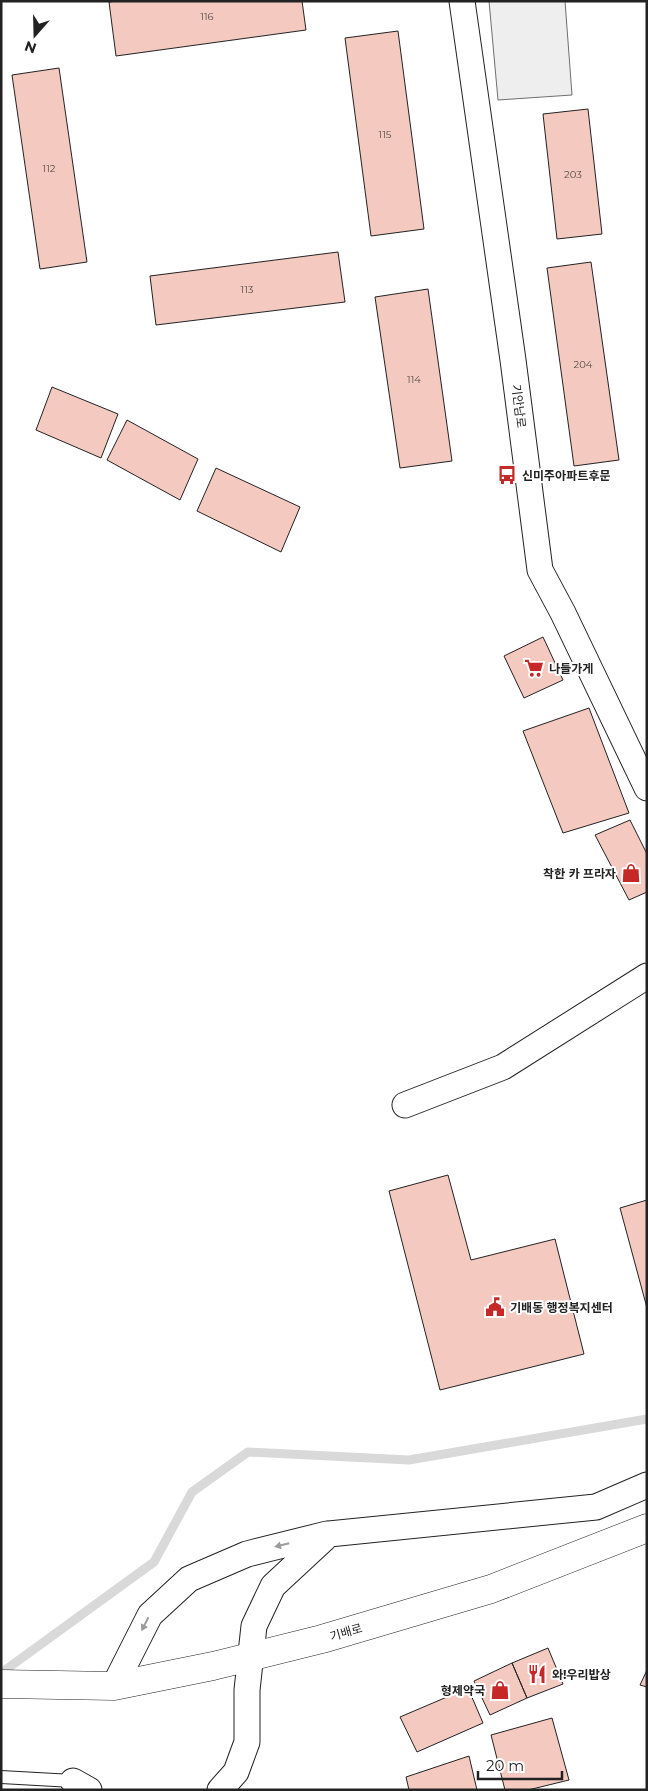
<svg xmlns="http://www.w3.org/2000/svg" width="648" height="1791" viewBox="0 0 648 1791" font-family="Montserrat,'Noto Sans KR',sans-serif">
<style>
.green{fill:#eee;stroke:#6f6f6f}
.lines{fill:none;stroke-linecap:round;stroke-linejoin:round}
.stream{stroke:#d9d9d9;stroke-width:9}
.building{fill:#f3c9c0;stroke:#222}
.service-casing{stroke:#222;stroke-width:14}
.minor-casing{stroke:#222;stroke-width:27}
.tertiary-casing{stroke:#222;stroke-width:29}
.service{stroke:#fff;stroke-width:12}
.minor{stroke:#fff;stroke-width:25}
.tertiary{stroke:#fff;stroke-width:28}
.oneway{fill:#9c9c9c}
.labels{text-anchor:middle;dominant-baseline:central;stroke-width:4;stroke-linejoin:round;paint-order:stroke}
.number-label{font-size:10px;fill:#564c4a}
.street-label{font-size:12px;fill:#222;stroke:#fff}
.poi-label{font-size:12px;font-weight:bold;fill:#222;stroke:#fff;text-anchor:start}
</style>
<rect width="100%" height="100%" fill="#fff"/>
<path class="green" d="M 489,1 L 565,1 L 572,95 L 498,100 Z"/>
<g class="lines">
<path class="stream" d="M 1,1673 L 154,1562 L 192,1492 L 248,1452 L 409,1460 L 647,1419"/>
</g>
<path class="building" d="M 117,1 L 302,1 L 306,30 L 116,56 L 109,2 Z
M 398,31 L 424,229 L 371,236 L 345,38 Z
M 59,68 L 87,262 L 40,269 L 12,75 Z
M 588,109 L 602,234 L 557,239 L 543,114 Z
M 338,252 L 345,302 L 156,325 L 150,276 Z
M 591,262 L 619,460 L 574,466 L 547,268 Z
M 428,289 L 452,461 L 400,468 L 375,297 Z
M 52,387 L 118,414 L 101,458 L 36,430 Z
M 127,420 L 198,459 L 180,500 L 107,460 Z
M 216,468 L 300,507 L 281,552 L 197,511 Z
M 543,637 L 563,680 L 524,698 L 504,656 Z
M 589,708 L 629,813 L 563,833 L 523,731 Z
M 630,820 L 647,854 L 647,892 L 629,900 L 595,835 Z
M 448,1175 L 471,1260 L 555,1239 L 584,1354 L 440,1390 L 389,1191 Z
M 647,1200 L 647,1308 L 620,1208 Z
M 548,1648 L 563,1684 L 527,1698 L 512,1663 Z
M 512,1663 L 527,1698 L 490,1715 L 474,1681 Z
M 647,1670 L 647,1687 L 640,1685 Z
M 468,1688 L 483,1723 L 417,1752 L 400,1717 Z
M 552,1718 L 569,1780 L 528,1790 L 505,1790 L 491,1735 Z
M 469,1756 L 477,1790 L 409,1790 L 406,1777 Z"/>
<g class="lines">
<g class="service-casing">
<path id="service" d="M 1,1777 L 73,1781"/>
</g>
<g class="minor-casing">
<path id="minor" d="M 462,1 L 513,360 L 540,570 L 563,613 L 647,788
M 405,1105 L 503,1067 L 647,976
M 114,1686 L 150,1615 L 189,1579 L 247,1554 L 327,1534
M 73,1781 L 89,1790
M 220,1790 L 236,1772 L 247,1742 L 247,1690 L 254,1626 L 273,1586 L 329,1534 L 596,1507 L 647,1485"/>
</g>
<g class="tertiary-casing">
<path id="tertiary" d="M 1,1684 L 114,1686 L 213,1666 L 322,1639 L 491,1589 L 647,1528"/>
</g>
<use href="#service" class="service"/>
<use href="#minor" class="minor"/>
<use href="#tertiary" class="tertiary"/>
</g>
<defs><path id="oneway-solid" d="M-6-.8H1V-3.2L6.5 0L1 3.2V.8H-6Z" transform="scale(1.25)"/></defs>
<g class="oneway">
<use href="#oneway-solid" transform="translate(282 1545) rotate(166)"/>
<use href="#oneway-solid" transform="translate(145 1624) rotate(117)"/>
</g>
<defs>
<g id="bus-bare" transform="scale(1.5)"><path d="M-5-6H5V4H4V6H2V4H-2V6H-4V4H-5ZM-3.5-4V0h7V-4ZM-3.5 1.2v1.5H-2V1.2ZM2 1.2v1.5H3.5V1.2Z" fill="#c62828" stroke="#fff" stroke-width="2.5" paint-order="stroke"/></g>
<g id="supermarket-bare" transform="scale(1.5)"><path d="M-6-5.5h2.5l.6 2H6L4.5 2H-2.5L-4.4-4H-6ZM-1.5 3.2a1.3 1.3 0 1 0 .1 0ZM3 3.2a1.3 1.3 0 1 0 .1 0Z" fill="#c62828" stroke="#fff" stroke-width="2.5" paint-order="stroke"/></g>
<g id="shop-bare" transform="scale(1.5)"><path d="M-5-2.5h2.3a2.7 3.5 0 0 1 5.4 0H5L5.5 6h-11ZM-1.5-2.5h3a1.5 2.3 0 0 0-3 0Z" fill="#c62828" stroke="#fff" stroke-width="2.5" paint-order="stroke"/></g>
<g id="civic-bare" transform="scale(1.5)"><path d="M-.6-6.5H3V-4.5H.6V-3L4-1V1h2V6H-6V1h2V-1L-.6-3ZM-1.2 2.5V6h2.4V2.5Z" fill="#c62828" stroke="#fff" stroke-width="2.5" paint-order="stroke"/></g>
<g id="restaurant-bare" transform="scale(1.5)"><path d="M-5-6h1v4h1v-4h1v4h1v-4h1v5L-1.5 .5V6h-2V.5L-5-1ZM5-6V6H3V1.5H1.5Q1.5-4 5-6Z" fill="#c62828" stroke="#fff" stroke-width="2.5" paint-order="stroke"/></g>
</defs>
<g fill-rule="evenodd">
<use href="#bus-bare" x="507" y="475"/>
<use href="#supermarket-bare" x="534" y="668"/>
<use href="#shop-bare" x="631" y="873"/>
<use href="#civic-bare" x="495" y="1307"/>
<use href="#restaurant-bare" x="537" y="1674"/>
<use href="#shop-bare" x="500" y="1690"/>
</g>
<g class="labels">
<g class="number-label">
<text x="207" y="16">116</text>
<text x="385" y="134">115</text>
<text x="49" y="168">112</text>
<text x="573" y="174">203</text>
<text x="247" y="289">113</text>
<text x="583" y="364">204</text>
<text x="414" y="379">114</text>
</g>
<g class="street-label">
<text transform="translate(519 406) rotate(83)">기안남로</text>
<text transform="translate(346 1632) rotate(-16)">기배로</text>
</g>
<g class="poi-label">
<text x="522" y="475">신미주아파트후문</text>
<text x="549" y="668">나들가게</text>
<text x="616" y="873" text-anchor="end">착한 카 프라자</text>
<text x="510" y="1307">기배동 행정복지센터</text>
<text x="552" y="1674">와!우리밥상</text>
<text x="485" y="1690" text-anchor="end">형제약국</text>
</g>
</g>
<rect width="648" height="1791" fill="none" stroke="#222222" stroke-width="5"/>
<g transform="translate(35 35) rotate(200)" stroke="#ffffff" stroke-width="4" paint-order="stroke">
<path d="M0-4L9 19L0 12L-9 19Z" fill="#222222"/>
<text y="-8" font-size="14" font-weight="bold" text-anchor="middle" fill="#222222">N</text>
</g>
<path d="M478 1771v8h84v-8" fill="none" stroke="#222222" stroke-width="2.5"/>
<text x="486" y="1771" font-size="15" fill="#222222" stroke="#ffffff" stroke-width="4" paint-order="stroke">20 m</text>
</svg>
